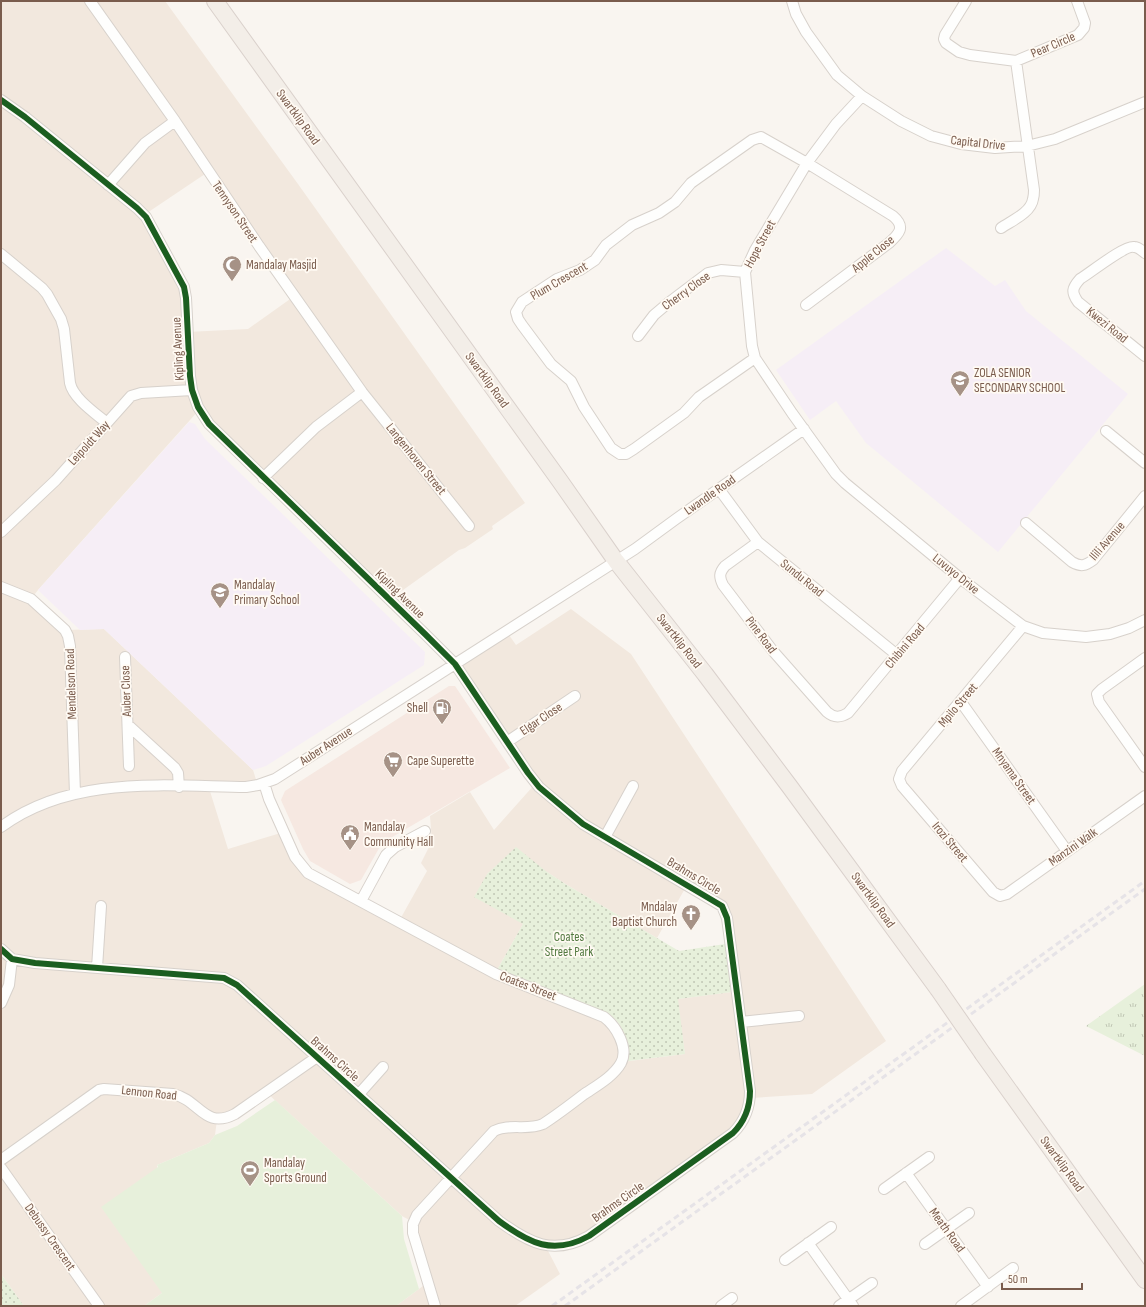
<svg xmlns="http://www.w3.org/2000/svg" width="1146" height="1307" viewBox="0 0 1146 1307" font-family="'Sofia Sans Condensed',sans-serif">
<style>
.residential{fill:#f2e8de;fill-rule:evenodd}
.commercial{fill:#f6e8e1}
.education{fill:#f6eef6}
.grass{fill:url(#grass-tufts)}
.park{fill:url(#park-dots)}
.pitch{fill:#e7f0db}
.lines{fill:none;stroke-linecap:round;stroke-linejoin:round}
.street-casing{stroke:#d7d1cb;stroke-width:12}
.primary-casing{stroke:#dad1cc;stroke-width:18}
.street{stroke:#fefefd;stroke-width:10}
.primary{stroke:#f3eee8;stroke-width:16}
.rail{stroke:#e6e3e7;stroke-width:3;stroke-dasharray:6 4;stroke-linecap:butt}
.primary-bridge-casing{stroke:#dad1cc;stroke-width:18;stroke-linecap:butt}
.primary-bridge{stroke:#f3eee8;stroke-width:16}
.cycleway-casing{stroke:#fffaf3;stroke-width:8}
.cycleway{stroke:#1b5e20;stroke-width:6}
.labels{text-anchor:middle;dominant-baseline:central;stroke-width:3.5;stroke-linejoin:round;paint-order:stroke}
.street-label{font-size:13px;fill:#7a5c4d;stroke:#fffaf3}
.poi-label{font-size:13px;fill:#7a5c4d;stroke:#fffaf3;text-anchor:start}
.park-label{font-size:13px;fill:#537a41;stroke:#fffaf3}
</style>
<defs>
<pattern id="grass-tufts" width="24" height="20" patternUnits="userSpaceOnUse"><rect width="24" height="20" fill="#e7f0db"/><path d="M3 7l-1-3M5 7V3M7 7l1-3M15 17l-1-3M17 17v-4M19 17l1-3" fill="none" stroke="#c0c6b4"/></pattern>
<pattern id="park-dots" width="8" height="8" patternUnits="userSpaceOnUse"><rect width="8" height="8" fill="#e7f0db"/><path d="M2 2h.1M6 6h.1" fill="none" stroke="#c0c6b4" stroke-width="1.8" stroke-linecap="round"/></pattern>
</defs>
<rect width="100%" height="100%" fill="#f9f5f0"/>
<path class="residential" d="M 1,1 L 165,1 L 298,184 L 525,503 L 492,526 L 493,529 L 465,548 L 459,550 L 389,600 L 199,410 L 38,590 L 31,599 L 65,630 L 104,629 L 253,770 L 258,786 L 209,788 L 228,849 L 284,832 L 297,863 L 398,923 L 427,871 L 421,863 L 432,841 L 430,816 L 470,792 L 494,830 L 535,784 L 455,665 L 507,632 L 516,645 L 571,609 L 631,654 L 886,1041 L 812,1094 L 751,1098 L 744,1120 L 589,1236 L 546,1247 L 560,1274 L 515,1306 L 396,1306 L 427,1283 L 413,1222 L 402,1216 L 267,1093 L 217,1120 L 215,1135 L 209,1143 L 157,1165 L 162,1293 L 144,1306 L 24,1306 L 1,1274 ZM 208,172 L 293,297 L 248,329 L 187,332 L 186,298 L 144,215 ZM 498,865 L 547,872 L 567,885 L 657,938 L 687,885 L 727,914 L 732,992 L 677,999 L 685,1054 L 622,1062 L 613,1026 L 497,970 L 523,924 L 487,874 Z"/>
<path class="commercial" d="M 449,686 L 455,686 L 510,768 L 382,843 L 361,880 L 350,884 L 310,861 L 303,849 L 281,800 L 285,791 Z"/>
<path class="education" d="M 946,248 L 995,286 L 1005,280 L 1026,311 L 1128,394 L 998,552 L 866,443 L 836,401 L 810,420 L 776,370 Z
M 189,422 L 195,424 L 205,439 L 425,652 L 424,665 L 266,766 L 253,770 L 104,629 L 80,630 L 38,590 Z"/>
<path class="grass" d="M 1145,984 L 1145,1056 L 1086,1026 Z"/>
<path class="park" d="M 516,847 L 547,872 L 567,885 L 679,951 L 725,944 L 732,992 L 678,999 L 685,1054 L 628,1061 C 628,1042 624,1024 608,1013 L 497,970 L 523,924 L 474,897 L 487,874 Z
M 1,1274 L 24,1306 L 1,1306 Z"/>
<path class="pitch" d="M 275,1100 L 402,1216 L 404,1239 L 419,1289 L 396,1306 L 144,1306 L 162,1293 L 101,1207 L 158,1167 L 157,1165 L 209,1143 L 215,1135 L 237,1126 Z"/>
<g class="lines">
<g class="street-casing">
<path id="street" d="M 90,1 L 175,121 L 259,246 L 362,392 L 469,526
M 792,1 L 796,14 L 806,32 L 837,75 L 862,96 L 901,121 L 931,136 L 961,144 L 995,148 L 1027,146 L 1055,139 L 1145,102
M 966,1 L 945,35 L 944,39 L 946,43 L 959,52 L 970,55 L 1016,61 L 1078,35 L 1084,28 L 1085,23 L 1077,1
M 862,96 L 836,124 L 807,163 L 755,250 L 745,272 L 752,346 L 755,358 L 792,413 L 836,474 L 845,483 L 960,578 L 1023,626 L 1043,633 L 1086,637 L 1110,634 L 1129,628 L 1145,620
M 1,100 L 25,117 L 137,208 L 146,217 L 184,287 L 186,298 L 190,376 L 192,390 L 198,407 L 209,424 L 425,634 L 455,664 L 528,773 L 539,787 L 583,824 L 722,906 L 727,918 L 750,1091 C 750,1108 745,1121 733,1133 L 589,1236 C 553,1256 529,1243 499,1221 L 237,985 L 224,978 L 35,963 L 12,959 L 1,949
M 108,185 L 145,143 L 175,121
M 1001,228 C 1011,221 1031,213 1033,199 C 1034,196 1034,193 1034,190 L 1016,61
M 1145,253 C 1142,251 1139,247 1134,247 C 1125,245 1090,273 1080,279 C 1072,288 1071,292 1078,302 L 1145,356
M 1,254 L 42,288 L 47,294 L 61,319 L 64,329 L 70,383 C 73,398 95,413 107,423
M 638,336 L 654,315 L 667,304 L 708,273 L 721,270 L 745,272
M 755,358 L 699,397 L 684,413 L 634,449 L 626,454 L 620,454 L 611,448 L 584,407 L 571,381 L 551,364 L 522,325 L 518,319 L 516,312 L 522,302 L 557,279 L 580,270 L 595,260 L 606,245 L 632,225 L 659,213 L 675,202 L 691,183 L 698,178 L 752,140 L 761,137 L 807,163 L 893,216 C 906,227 899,234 889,243 L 806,305
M 1106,431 L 1145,463
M 263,478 L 316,427 L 362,392
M 719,489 L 758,542 L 897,655
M 1026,523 L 1072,562 C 1081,567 1085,566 1093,560 L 1145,496
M 1,532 L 56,480 L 131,396 L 141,393 L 192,390
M 758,542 L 725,566 C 719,573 719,577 723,585 L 773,651 L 827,712 C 834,718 840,718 848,713 L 960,578
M 1,587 L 31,599 L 65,630 L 68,636 L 70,646 L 75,794
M 1023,626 L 902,771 L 899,779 L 902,786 L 993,892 L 1000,896 L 1007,894 L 1145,796
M 125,657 L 129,766
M 1145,658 L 1102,689 L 1097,694 L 1099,702 L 1145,767
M 961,702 L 1067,851
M 128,725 L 175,768 L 178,773 L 179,787
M 507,742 L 575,696
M 264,783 L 269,799 L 295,857 L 308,873 L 496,974 L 604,1017 C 616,1026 629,1048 621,1063 C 613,1077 596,1086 583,1095 C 570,1105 557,1115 543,1124 C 527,1131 510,1123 494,1131 L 417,1215 L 413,1224 L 413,1233 L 435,1306
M 1,827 C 71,775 164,786 246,787 L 258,785 L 275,779 L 635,549 L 676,519 L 804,429
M 605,837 L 633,786
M 361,901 L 386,855 L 395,847 L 425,831
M 97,968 L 101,906
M 1,1003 L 9,985 L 12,959
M 741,1022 L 799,1016
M 359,1094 L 383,1067
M 1,1160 L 99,1090 L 104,1089 L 173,1094 C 200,1100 204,1130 235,1114 L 317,1057
M 1,1168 L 99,1306
M 906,1173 L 988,1287
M 884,1189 L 929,1157
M 808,1243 L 853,1306
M 925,1244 L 969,1213
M 785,1260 L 831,1227
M 721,1306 L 732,1298
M 839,1306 L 872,1283
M 961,1306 L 1013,1268"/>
</g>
<g class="primary-casing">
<path id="primary" d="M 215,1 L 560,481 L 616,561 L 705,674 L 790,787 L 938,989
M 983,1054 L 1145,1280"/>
</g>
<use href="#street" class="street"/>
<use href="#primary" class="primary"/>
<path class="rail" d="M 552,1306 L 1145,881
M 565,1306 L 1145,889"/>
<g class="primary-bridge-casing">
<path id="primary-bridge" d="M 938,989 L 983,1054"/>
</g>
<use href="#primary-bridge" class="primary-bridge"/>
<g class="cycleway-casing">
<path id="cycleway" d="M 1,100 L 25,117 L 137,208 L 146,217 L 184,287 L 186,298 L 190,376 L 192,390 L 198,407 L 209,424 L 425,634 L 455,664 L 528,773 L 539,787 L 583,824 L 722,906 L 727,918 L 750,1091 C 750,1108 745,1121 733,1133 L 589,1236 C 553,1256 529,1243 499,1221 L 237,985 L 224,978 L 35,963 L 12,959 L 1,949"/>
</g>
<use href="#cycleway" class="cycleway"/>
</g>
<defs>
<g id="mosque-pin" transform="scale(1)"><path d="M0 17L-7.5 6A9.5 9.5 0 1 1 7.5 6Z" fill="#a69286" stroke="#fffaf3"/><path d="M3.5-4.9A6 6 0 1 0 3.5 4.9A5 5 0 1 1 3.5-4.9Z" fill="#fff"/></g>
<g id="school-pin" transform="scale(1)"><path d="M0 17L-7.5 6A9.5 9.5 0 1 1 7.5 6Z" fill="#a69286" stroke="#fffaf3"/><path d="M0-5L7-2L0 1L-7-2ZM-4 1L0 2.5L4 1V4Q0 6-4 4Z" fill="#fff"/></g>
<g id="fuel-pin" transform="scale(1)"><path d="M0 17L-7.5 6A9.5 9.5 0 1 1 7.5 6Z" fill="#a69286" stroke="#fffaf3"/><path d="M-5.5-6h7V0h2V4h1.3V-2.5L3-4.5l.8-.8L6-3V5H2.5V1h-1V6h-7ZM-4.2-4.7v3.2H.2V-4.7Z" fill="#fff"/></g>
<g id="supermarket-pin" transform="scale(1)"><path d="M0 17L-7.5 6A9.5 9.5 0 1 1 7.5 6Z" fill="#a69286" stroke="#fffaf3"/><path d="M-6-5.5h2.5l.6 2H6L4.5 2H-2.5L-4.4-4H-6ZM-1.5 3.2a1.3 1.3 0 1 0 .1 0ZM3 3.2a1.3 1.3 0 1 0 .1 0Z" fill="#fff"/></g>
<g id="civic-pin" transform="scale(1)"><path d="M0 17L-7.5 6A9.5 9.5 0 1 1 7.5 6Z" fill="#a69286" stroke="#fffaf3"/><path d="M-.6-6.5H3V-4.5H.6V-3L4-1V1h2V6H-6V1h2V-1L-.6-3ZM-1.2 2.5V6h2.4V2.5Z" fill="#fff"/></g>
<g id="church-pin" transform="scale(1)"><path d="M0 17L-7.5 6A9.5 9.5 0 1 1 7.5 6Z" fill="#a69286" stroke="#fffaf3"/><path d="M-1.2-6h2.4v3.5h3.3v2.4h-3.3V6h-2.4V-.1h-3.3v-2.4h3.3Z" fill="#fff"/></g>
<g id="stadium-pin" transform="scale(1)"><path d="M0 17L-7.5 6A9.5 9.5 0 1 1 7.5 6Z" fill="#a69286" stroke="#fffaf3"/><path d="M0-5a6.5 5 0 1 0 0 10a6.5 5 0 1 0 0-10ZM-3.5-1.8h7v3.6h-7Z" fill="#fff"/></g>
</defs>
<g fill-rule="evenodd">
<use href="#mosque-pin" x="232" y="265"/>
<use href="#school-pin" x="960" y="380"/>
<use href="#school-pin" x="220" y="592"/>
<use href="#fuel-pin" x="442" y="708"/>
<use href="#supermarket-pin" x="393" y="761"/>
<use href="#civic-pin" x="350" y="834"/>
<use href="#church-pin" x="691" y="914"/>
<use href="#stadium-pin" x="250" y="1170"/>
</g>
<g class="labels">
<g class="street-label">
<text transform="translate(1053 45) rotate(-23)">Pear Circle</text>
<text transform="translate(298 117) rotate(54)">Swartklip Road</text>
<text transform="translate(978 143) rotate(6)">Capital Drive</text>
<text transform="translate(235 212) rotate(56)">Tennyson Street</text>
<text transform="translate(760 244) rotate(-62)">Hope Street</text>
<text transform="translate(873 254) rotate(-39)">Apple Close</text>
<text transform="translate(559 281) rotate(-30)">Plum Crescent</text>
<text transform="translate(686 291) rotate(-36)">Cherry Close</text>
<text transform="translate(1107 325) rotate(39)">Kwezi Road</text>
<text transform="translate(178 349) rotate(-93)">Kipling Avenue</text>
<text transform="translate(487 380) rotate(54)">Swartklip Road</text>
<text transform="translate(89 443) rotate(-48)">Leipoldt Way</text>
<text transform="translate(416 459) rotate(51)">Langenhoven Street</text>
<text transform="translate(710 495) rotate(-35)">Lwandle Road</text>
<text transform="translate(1107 541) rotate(-49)">Ilili Avenue</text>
<text transform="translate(956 574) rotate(39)">Luvuyo Drive</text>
<text transform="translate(802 578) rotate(39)">Sundu Road</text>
<text transform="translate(400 594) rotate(44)">Kipling Avenue</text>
<text transform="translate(761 635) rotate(53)">Pine Road</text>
<text transform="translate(679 641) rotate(52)">Swartklip Road</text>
<text transform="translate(905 646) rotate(-50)">Chibini Road</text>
<text transform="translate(71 684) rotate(-92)">Mendelson Road</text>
<text transform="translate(126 691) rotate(-92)">Auber Close</text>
<text transform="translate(958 705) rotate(-50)">Mpilo Street</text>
<text transform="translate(541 719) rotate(-34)">Elgar Close</text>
<text transform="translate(326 746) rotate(-33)">Auber Avenue</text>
<text transform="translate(1014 776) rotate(55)">Mnyama Street</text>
<text transform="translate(950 842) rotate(50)">Irozi Street</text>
<text transform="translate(1073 847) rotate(-35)">Manzini Walk</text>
<text transform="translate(694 876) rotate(31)">Brahms Circle</text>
<text transform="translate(873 900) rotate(54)">Swartklip Road</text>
<text transform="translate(528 986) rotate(21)">Coates Street</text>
<text transform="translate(335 1059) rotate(42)">Brahms Circle</text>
<text transform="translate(149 1093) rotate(6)">Lennon Road</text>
<text transform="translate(1062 1164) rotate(54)">Swartklip Road</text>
<text transform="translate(618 1202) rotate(-35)">Brahms Circle</text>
<text transform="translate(947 1230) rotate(54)">Meath Road</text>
<text transform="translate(50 1237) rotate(55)">Debussy Crescent</text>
</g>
<g class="poi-label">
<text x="246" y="265">Mandalay Masjid</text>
<text x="974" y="373">ZOLA SENIOR<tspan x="974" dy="15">SECONDARY SCHOOL</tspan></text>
<text x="234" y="585">Mandalay<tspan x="234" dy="15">Primary School</tspan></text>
<text x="428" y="708" text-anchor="end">Shell</text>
<text x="407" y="761">Cape Superette</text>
<text x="364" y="827">Mandalay<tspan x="364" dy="15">Community Hall</tspan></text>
<text x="677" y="907" text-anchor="end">Mndalay<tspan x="677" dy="15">Baptist Church</tspan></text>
<text x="264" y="1163">Mandalay<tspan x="264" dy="15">Sports Ground</tspan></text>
</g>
<g class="park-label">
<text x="569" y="937">Coates<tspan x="569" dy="15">Street Park</tspan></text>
</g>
</g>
<rect width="1146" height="1307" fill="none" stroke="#7a5c4d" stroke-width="4"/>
<path d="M1002 1283v6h80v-6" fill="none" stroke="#7a5c4d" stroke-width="2"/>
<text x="1008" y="1283" font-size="12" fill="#7a5c4d" stroke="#fffaf3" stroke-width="3" paint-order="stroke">50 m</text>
</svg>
